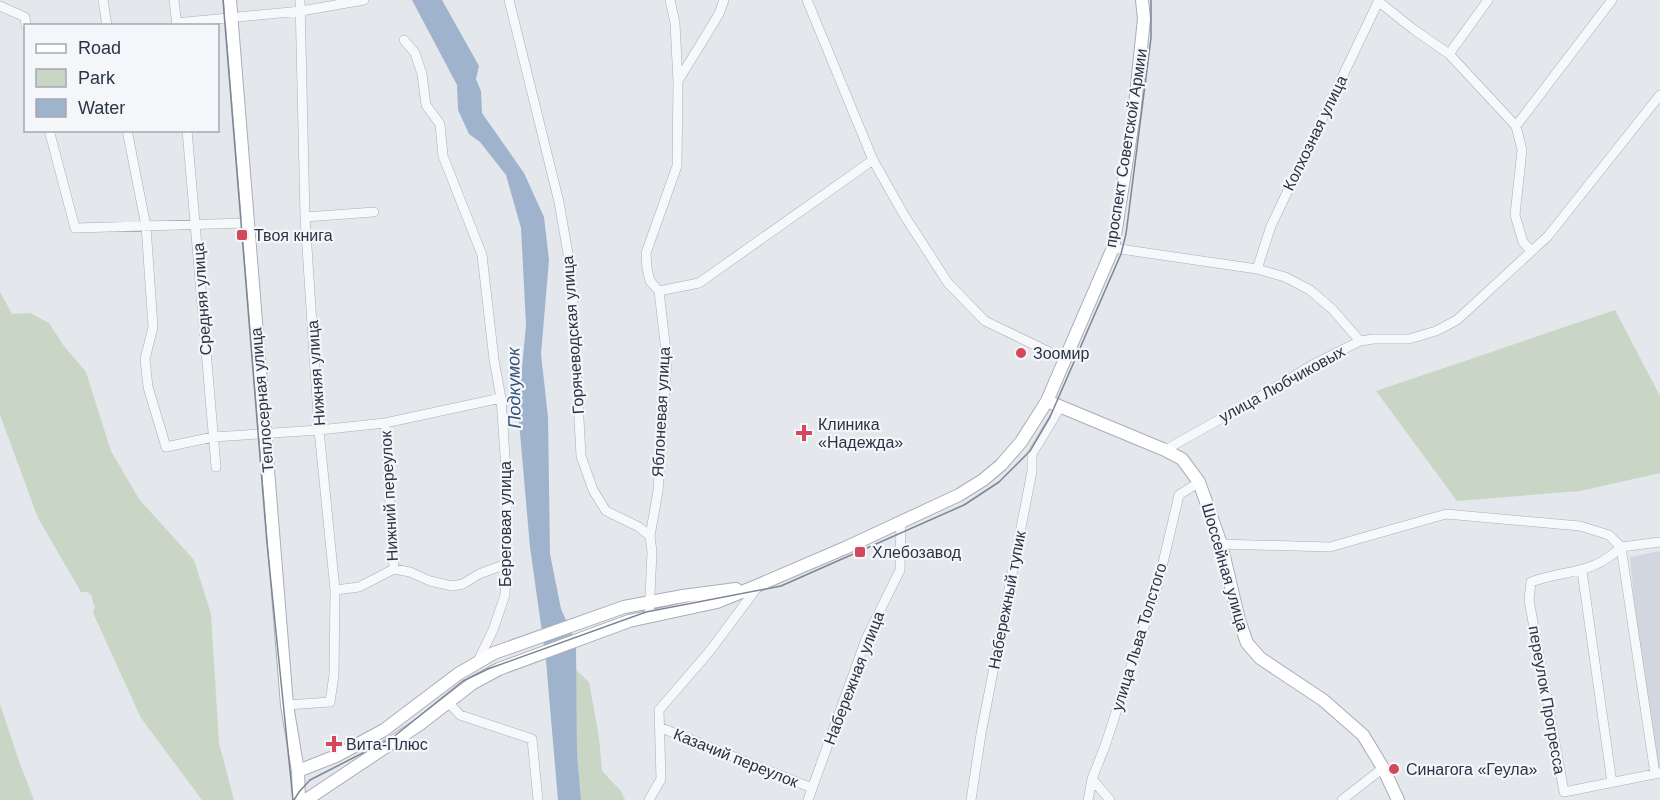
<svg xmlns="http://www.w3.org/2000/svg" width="1660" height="800" viewBox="0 0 1660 800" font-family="Helvetica,sans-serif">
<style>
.built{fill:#d2d6de}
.green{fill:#c9d6c5}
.water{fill:#9fb4cc}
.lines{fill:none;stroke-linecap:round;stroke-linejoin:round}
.minor-casing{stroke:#a9aeb7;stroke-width:10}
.secondary-casing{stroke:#a9aeb7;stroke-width:14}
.minor{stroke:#f7f8fa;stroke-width:9}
.secondary{stroke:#fff;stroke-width:12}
.tram{stroke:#7d8696;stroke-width:1.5}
.poi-dot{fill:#d1495b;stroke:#f4f6f9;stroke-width:2}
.labels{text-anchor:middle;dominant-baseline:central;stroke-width:4.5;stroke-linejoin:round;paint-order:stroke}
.street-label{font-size:16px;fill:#2b3445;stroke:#f4f6f9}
.poi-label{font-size:16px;fill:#2b3445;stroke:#f4f6f9;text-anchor:start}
.water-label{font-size:18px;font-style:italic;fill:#34527a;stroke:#f4f6f9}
</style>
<rect width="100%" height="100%" fill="#e4e7ec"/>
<path class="built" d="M 1660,551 L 1660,770 L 1655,771 L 1638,641 L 1630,557 Z"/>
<path class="green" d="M 0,292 L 12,314 L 30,313 L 49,323 L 64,346 L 86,372 L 111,451 L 139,499 L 194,560 L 211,614 L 219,743 L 234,800 L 202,800 L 141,718 L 93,613 L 95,606 L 93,603 L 92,596 L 87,592 L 81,592 L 38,518 L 0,415 Z
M 1615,310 L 1660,396 L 1660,473 L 1580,491 L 1457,501 L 1376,391 Z
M 576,670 L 589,682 L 599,737 L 602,771 L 621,791 L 625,800 L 581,800 L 577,753 Z
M 0,704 L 19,761 L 34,800 L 0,800 Z"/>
<path class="water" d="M 412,0 L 442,0 L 479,66 L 476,79 L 481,91 L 482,113 L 524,173 L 544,217 L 549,260 L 541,354 L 548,417 L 550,554 L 561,609 L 576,643 L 577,753 L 581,800 L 558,800 L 546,661 L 530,547 L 518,410 L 526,325 L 521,228 L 506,175 L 480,142 L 469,134 L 458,110 L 457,85 Z"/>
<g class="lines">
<g class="minor-casing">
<path id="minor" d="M 103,0 L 107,26
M 174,0 L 177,26
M 509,0 L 559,202 L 571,271 L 581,456 L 593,490 L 606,511 L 639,527 L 650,536
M 807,0 L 873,160 L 904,215 L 948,283 L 985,321 L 1064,359
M 1378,1 L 1413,29 L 1449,54 L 1516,126 L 1522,150 L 1515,215 L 1523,242 L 1531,251
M 0,6 L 25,17 L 26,26
M 176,23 L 301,11 L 364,0
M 404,40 L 415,53 L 422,74 L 426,105 L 440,124 L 443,156 L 482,255 L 494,360 L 501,398 L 507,485 L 507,545 L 505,595 L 493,630 L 478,661
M 1449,54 L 1488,0
M 678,81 L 719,14 L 724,0
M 1516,126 L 1612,0
M 49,130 L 75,228 L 247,223
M 127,130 L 146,226 L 153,327 L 145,359 L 148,387 L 166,447 L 213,437 L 319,430 L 385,423 L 501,398
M 187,130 L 216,467
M 305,217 L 374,212
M 1113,248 L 1257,269 L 1285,277 L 1310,290 L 1332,309 L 1360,341
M 1257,269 L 1271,226 L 1379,0
M 659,291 L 699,283 L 873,160
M 385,423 L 394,569
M 1165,450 L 1256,399 L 1312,365 L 1360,341 L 1374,339 L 1409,339 L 1436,331 L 1457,320 L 1548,236 L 1660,95
M 1221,544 L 1330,547 L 1446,514 L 1580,526 L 1609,535 L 1621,547 L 1660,542
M 1621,547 C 1591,576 1566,569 1531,582 L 1529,600 L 1564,792 L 1660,773
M 1621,547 L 1655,774
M 1582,571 L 1612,783
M 335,590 L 359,587 L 394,569 L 410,572 L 430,581 L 452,586 L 463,584 L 479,574 L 506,564
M 649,616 L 652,552 L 650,536 L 658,491 L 667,360 L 659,291 L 650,281 L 647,269 L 646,253 L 677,166 L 678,82 L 675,23 L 670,0
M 448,702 L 460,715 L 532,739 L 538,800
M 287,705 L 330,702 L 334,675 L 335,590 L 319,430 L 305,217 L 300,0
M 659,727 L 812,788
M 1092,779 L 1110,800
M 649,800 L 661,779 L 659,710 L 709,652 L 759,585
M 808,800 L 866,639 L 900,570 L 901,521
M 971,800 L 981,734 L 1032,471 L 1032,454 L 1061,406
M 1088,800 L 1092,779 L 1105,746 L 1158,584 L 1179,495 L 1199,482
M 1342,800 L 1383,768"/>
</g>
<g class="secondary-casing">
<path id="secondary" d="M 230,0 L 287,705 L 298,771 L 299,800
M 1047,401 L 1165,450 L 1182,459 L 1199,482 L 1221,544 L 1239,620 L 1247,643 L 1260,658 L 1323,700 L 1363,735 L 1383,768 L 1398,800
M 298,771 L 336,756 L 384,730 L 458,674 L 494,653 L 624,607 L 683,596 L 736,589
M 306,800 L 420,724 L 473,683 L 499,669 L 629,621 L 717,602 L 754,587 L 845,548 L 959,495 L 983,480 L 1001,465 L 1021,442 L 1047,401 L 1113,248 L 1134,114 L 1144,19 L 1142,0"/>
</g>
<use href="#minor" class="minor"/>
<use href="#secondary" class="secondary"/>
<path class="tram" d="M 223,0 L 267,543 L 293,800
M 294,800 L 299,792 L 310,780 L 392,738 L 463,681 L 488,669 L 646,612 L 781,586 L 964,505 L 999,482 L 1030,451 L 1050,417 L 1121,254 L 1126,234 L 1151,38 L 1151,0"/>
</g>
<g class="poi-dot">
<rect x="236" y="229" width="12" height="12" rx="3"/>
<circle cx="1021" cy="353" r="6"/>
<path d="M801 424h6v6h6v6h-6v6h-6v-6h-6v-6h6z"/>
<rect x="854" y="546" width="12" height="12" rx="3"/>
<path d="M331 735h6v6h6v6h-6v6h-6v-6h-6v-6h6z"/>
<circle cx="1394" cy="769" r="6"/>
</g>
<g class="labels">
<g class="street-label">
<text transform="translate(1315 133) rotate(-64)">Колхозная улица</text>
<text transform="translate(1126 148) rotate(-81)">проспект Советской Армии</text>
<text transform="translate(202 299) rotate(-94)">Средняя улица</text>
<text transform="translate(573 335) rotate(-94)">Горячеводская улица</text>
<text transform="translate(316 373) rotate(-94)">Нижняя улица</text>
<text transform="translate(1282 384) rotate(-29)">улица Любчиковых</text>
<text transform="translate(262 400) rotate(-95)">Теплосерная улица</text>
<text transform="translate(661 412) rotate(-87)">Яблоневая улица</text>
<text transform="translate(389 496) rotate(-93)">Нижний переулок</text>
<text transform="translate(505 524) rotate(-90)">Береговая улица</text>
<text transform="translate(1225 567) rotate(74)">Шоссейная улица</text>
<text transform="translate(1007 600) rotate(-79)">Набережный тупик</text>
<text transform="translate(1139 637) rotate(-73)">улица Льва Толстого</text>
<text transform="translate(854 678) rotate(-69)">Набережная улица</text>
<text transform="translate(1547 700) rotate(80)">переулок Прогресса</text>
<text transform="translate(736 758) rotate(22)">Казачий переулок</text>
</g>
<g class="poi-label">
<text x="254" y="235">Твоя книга</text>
<text x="1033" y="353">Зоомир</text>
<text x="818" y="424">Клиника<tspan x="818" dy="18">«Надежда»</tspan></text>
<text x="872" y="552">Хлебозавод</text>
<text x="346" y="744">Вита-Плюс</text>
<text x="1406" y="769">Синагога «Геула»</text>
</g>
<g class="water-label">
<text transform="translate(514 388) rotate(-91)">Подкумок</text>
</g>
</g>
<rect x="24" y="24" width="195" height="108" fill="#f4f6f9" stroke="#a4a8b1" stroke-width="1.5"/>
<rect x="36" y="44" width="30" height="9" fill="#ffffff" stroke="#a4a8b1" stroke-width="1.5"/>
<text x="78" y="54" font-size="18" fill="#2b3445">Road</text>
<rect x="36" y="69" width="30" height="18" fill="#c9d6c5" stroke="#a4a8b1" stroke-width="1.5"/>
<text x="78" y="84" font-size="18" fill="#2b3445">Park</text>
<rect x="36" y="99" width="30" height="18" fill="#9fb4cc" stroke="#a4a8b1" stroke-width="1.5"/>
<text x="78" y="114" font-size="18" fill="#2b3445">Water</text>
</svg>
